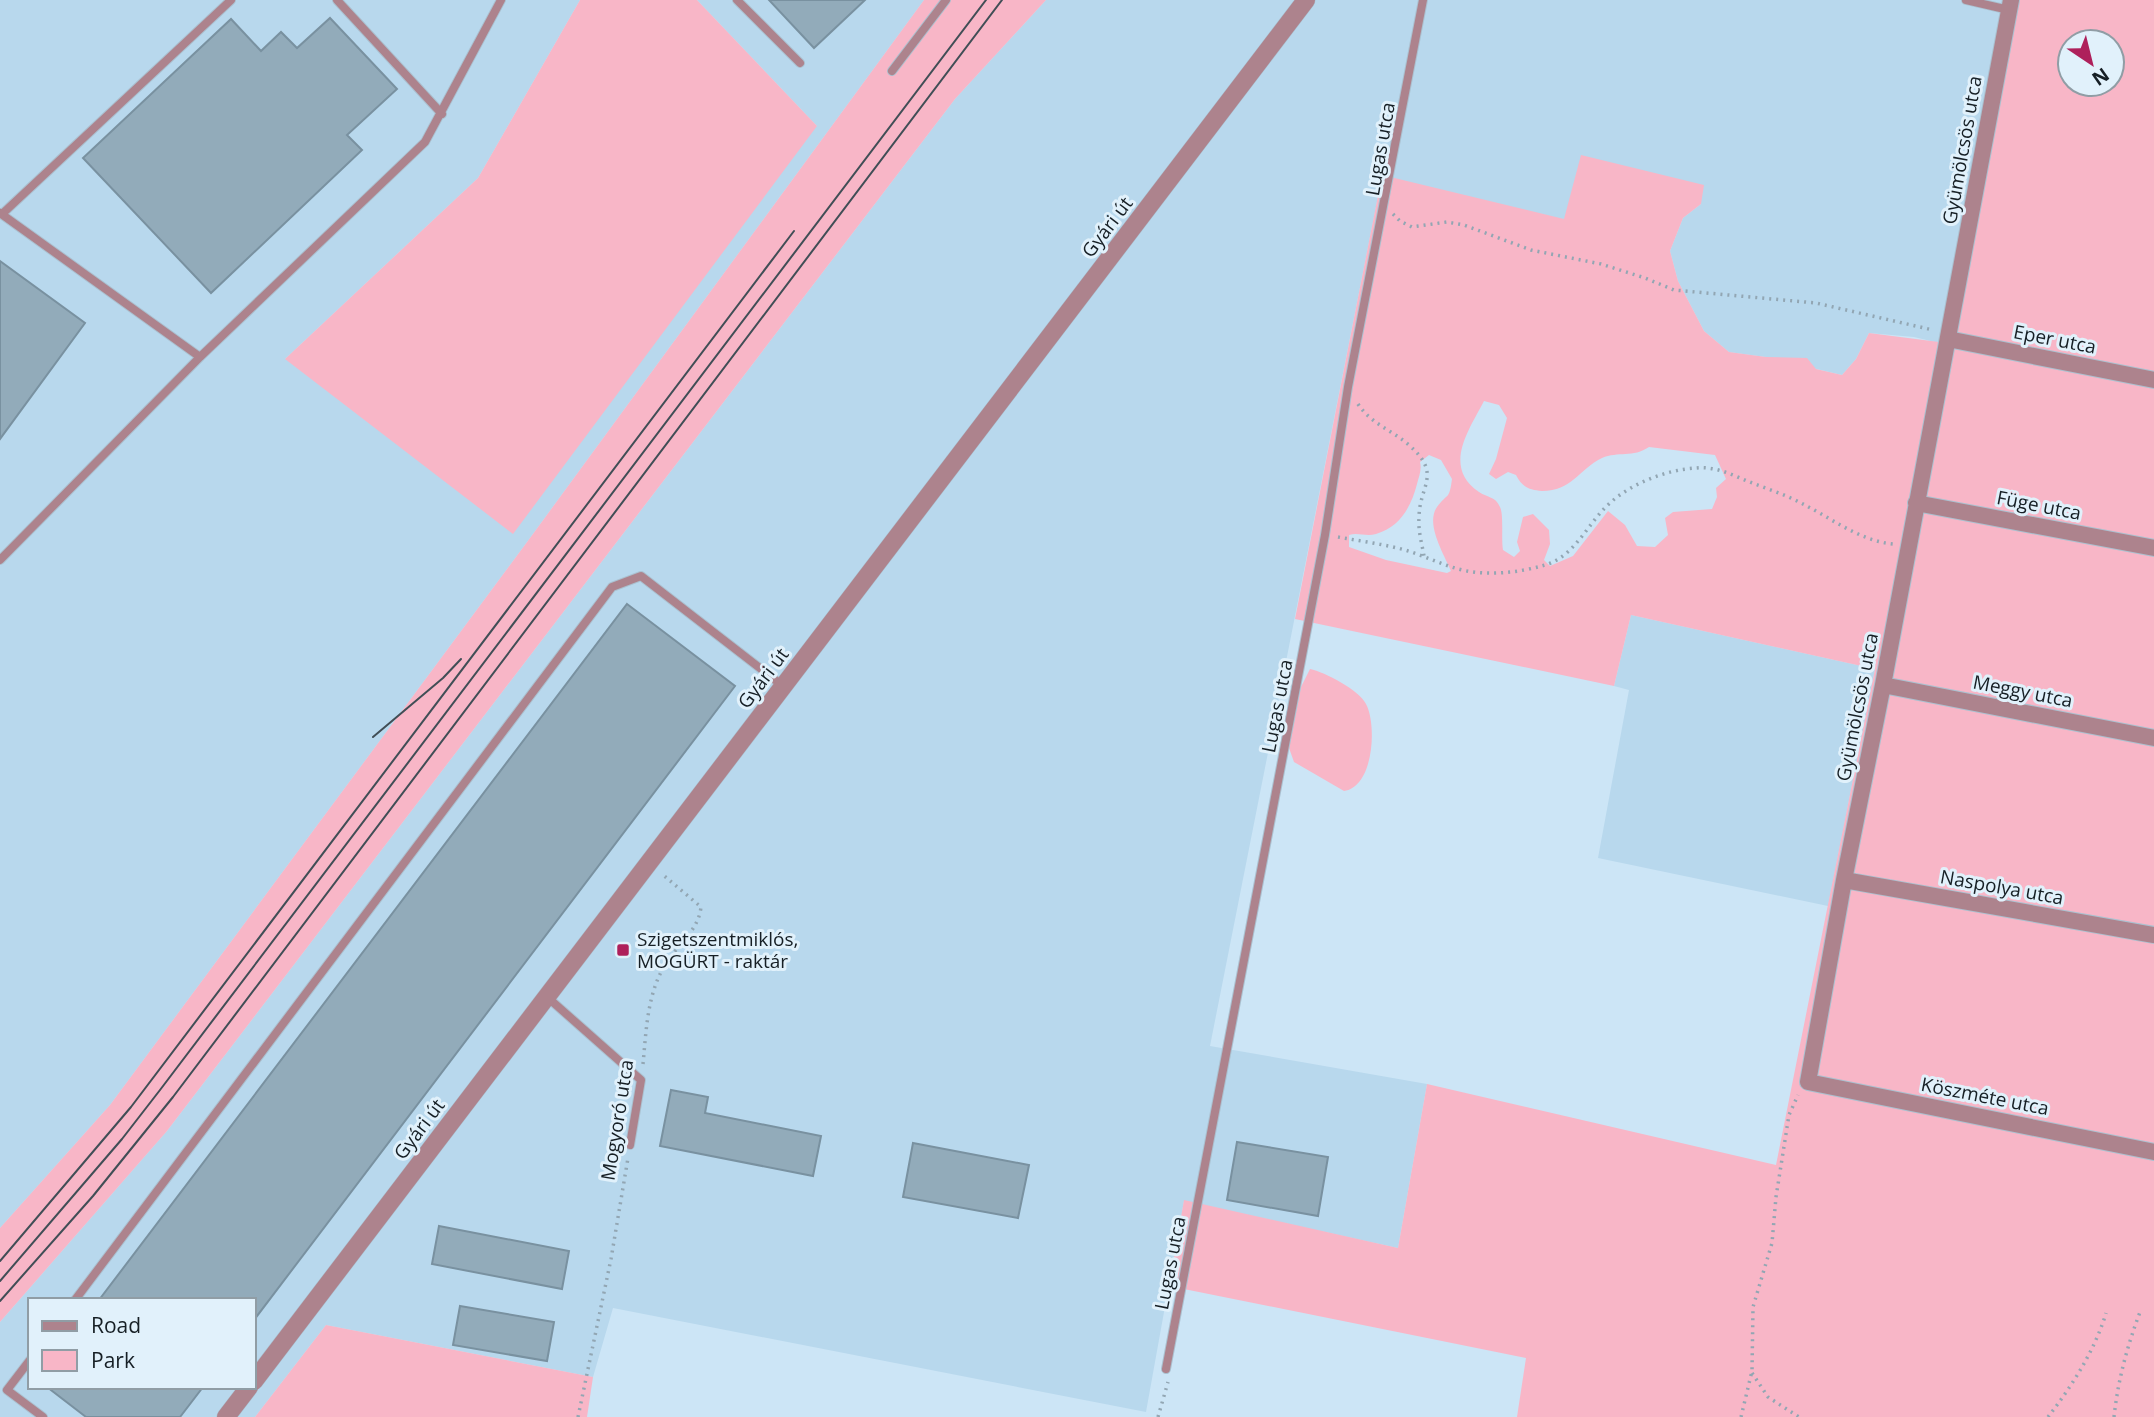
<svg xmlns="http://www.w3.org/2000/svg" width="2154" height="1417" viewBox="0 0 2154 1417" font-family="'Open Sans',sans-serif">
<style>
.built{fill:#b8d8ed;fill-rule:evenodd}
.green{fill:#f8b6c7;fill-rule:evenodd}
.building{fill:#92abba;stroke:#7991a0;stroke-width:2}
.lines{fill:none;stroke-linecap:round;stroke-linejoin:round}
.service-casing{stroke:#abc1d0;stroke-width:10}
.minor-casing{stroke:#abc1d0;stroke-width:18}
.tertiary-casing{stroke:#abc1d0;stroke-width:19}
.path{stroke:#92a6b3;stroke-width:3.5;stroke-dasharray:2 5;stroke-linecap:butt}
.service{stroke:#ad838d;stroke-width:8}
.minor{stroke:#ad838d;stroke-width:16}
.tertiary{stroke:#ad838d;stroke-width:18}
.tram{stroke:#414e56;stroke-width:2}
.poi-dot{fill:#ae205b;stroke:#e1f1fb;stroke-width:2.5}
.labels{text-anchor:middle;dominant-baseline:central;stroke-width:6;stroke-linejoin:round;paint-order:stroke}
.street-label{font-size:19px;fill:#161f25;stroke:#e1f1fb}
.poi-label{font-size:19px;fill:#161f25;stroke:#e1f1fb;text-anchor:start}
</style>
<rect width="100%" height="100%" fill="#cce5f6"/>
<path class="built" d="M 0,0 L 580,0 L 478,178 L 285,359 L 817,126 L 697,0 L 924,0 L 530,538 L 110,1105 L 0,1228 Z
M 1046,0 L 2007,0 L 1939,343 L 1914,337 L 1869,333 L 1856,359 L 1842,375 L 1766,357 L 1729,352 L 1704,331 L 1678,281 L 1670,251 L 1683,218 L 1701,204 L 1565,220 L 1382,176 L 1210,1046 L 1427,1084 L 1398,1248 L 1184,1201 L 1146,1412 L 613,1308 L 593,1377 L 326,1325 L 255,1417 L 0,1417 L 0,1322 L 167,1131 L 955,99 ZM 30,1300 L 254,1300 L 254,1387 L 30,1387 Z
M 1631,615 L 1875,669 L 1828,906 L 1598,858 L 1629,690 L 1614,686 Z"/>
<path class="green" d="M 580,0 L 697,0 L 817,126 L 513,534 L 285,359 L 478,178 Z
M 924,0 L 1046,0 L 955,99 L 167,1131 L 0,1322 L 0,1228 L 110,1105 L 530,538 Z
M 2007,0 L 2154,0 L 2154,1417 L 1517,1417 L 1526,1358 L 1169,1286 L 1184,1200 L 1398,1248 L 1427,1084 L 1776,1165 L 1875,669 L 1631,615 L 1614,686 L 1295,619 L 1382,175 L 1564,219 L 1581,155 L 1704,185 L 1701,204 L 1683,218 L 1670,251 L 1678,281 L 1704,331 L 1729,352 L 1766,357 L 1807,358 L 1816,369 L 1842,375 L 1856,359 L 1869,333 L 1939,342 ZM 2070,42 L 2112,42 L 2112,84 L 2070,84 ZM 1484,401 L 1499,405 L 1507,418 L 1496,459 L 1489,474 L 1496,479 L 1508,472 L 1516,475 C 1522,487 1529,490 1542,491 C 1572,491 1578,470 1602,458 C 1618,451 1633,458 1649,447 L 1715,455 L 1726,479 L 1716,488 L 1717,497 L 1712,509 L 1673,512 L 1665,518 L 1668,535 L 1655,547 L 1637,546 L 1625,525 L 1608,511 L 1573,556 L 1550,566 L 1544,560 L 1550,544 L 1549,530 L 1533,514 L 1523,517 L 1517,542 L 1520,551 L 1514,557 L 1503,550 C 1501,539 1504,515 1500,507 C 1495,496 1488,498 1479,492 C 1442,467 1469,430 1484,401 ZM 1429,455 L 1441,460 L 1452,479 C 1449,501 1448,492 1437,507 C 1425,524 1444,554 1451,571 L 1447,573 L 1386,560 L 1349,547 L 1349,535 C 1358,532 1366,537 1376,534 C 1400,527 1411,507 1417,484 C 1419,476 1422,470 1420,462 Z
M 1310,669 C 1325,672 1359,690 1366,704 C 1377,724 1374,787 1344,791 L 1294,762 L 1289,748 L 1301,687 Z
M 326,1325 L 593,1377 L 587,1417 L 255,1417 Z"/>
<path class="building" d="M 769,0 L 865,0 L 814,48 Z
M 330,18 L 397,89 L 347,135 L 362,150 L 211,293 L 83,158 L 231,19 L 261,51 L 281,32 L 297,48 Z
M 0,261 L 85,323 L 0,439 Z
M 627,604 L 735,686 L 254,1320 L 254,1300 L 99,1300 Z
M 671,1090 L 708,1097 L 705,1113 L 821,1136 L 813,1176 L 660,1146 Z
M 1237,1142 L 1328,1157 L 1318,1216 L 1227,1200 Z
M 913,1143 L 1029,1165 L 1018,1218 L 903,1197 Z
M 439,1226 L 569,1251 L 562,1289 L 432,1264 Z
M 460,1306 L 554,1322 L 547,1361 L 453,1345 Z
M 47,1387 L 203,1387 L 180,1417 L 86,1417 Z"/>
<g class="lines">
<g class="service-casing">
<path id="service" d="M 337,0 L 442,114
M 737,0 L 800,63
M 1966,0 L 2009,10
M 892,71 L 946,0
M 0,213 L 200,357
M 2,214 L 231,0
M 0,560 L 200,357 L 425,142 L 501,0
M 546,996 L 641,1080 L 630,1145
M 75,1300 L 612,587 L 641,576 L 783,686
M 30,1360 L 7,1390 L 43,1417
M 1166,1369 L 1325,535 L 1348,387 L 1423,0"/>
</g>
<g class="minor-casing">
<path id="minor" d="M 2011,0 L 1883,685 L 1844,880 L 1808,1082 L 2154,1152
M 1948,339 L 2154,380
M 1916,503 L 2154,548
M 1883,685 L 2154,738
M 1844,880 L 2154,935"/>
</g>
<g class="tertiary-casing">
<path id="tertiary" d="M 254,1381 L 1306,0
M 226,1417 L 249,1387"/>
</g>
<path class="path" d="M 1393,214 L 1400,221 L 1412,227 L 1447,222 L 1464,225 L 1531,250 L 1601,264 L 1645,278 L 1674,290 L 1816,303 L 1933,330
M 1358,404 C 1371,424 1392,430 1409,445 C 1443,475 1419,485 1419,518 C 1418,531 1422,544 1424,556
M 1338,537 C 1360,541 1383,544 1405,550 C 1422,555 1438,563 1455,568 C 1483,577 1518,573 1545,565 C 1572,557 1584,531 1602,511 C 1624,486 1663,470 1696,468 C 1714,466 1731,474 1747,481 C 1765,488 1784,494 1801,503 C 1831,518 1860,541 1893,544
M 643,1064 C 646,1033 647,1000 661,972 C 672,948 698,934 701,907 L 662,874
M 1752,1373 L 1768,1397 L 1799,1417
M 578,1417 L 611,1259 L 628,1158
M 1158,1417 L 1168,1382
M 1741,1417 L 1752,1371 L 1753,1307 L 1772,1243 L 1776,1197 L 1789,1115 L 1798,1095
M 2048,1417 C 2072,1386 2095,1350 2106,1313
M 2114,1417 C 2118,1380 2127,1347 2140,1312"/>
<use href="#service" class="service"/>
<use href="#minor" class="minor"/>
<use href="#tertiary" class="tertiary"/>
<path class="tram" d="M 373,737 L 443,678 L 461,659
M 0,1261 L 131,1107 L 794,231
M 0,1281 L 122,1139 L 160,1090 L 986,0
M 0,1301 L 93,1196 L 173,1097 L 1002,0"/>
</g>
<rect class="poi-dot" x="616" y="943" width="14" height="14" rx="3.5"/>
<g class="labels">
<g class="street-label">
<text transform="translate(1380 149) rotate(-80)">Lugas utca</text>
<text transform="translate(1962 150) rotate(-80)">Gyümölcsös utca</text>
<text transform="translate(1107 227) rotate(-53)">Gyári út</text>
<text transform="translate(2055 339) rotate(11)">Eper utca</text>
<text transform="translate(2039 505) rotate(11)">Füge utca</text>
<text transform="translate(763 678) rotate(-53)">Gyári út</text>
<text transform="translate(2023 691) rotate(11)">Meggy utca</text>
<text transform="translate(1277 706) rotate(-79)">Lugas utca</text>
<text transform="translate(1857 707) rotate(-79)">Gyümölcsös utca</text>
<text transform="translate(2002 887) rotate(10)">Naspolya utca</text>
<text transform="translate(1985 1096) rotate(11)">Köszméte utca</text>
<text transform="translate(617 1120) rotate(-81)">Mogyoró utca</text>
<text transform="translate(419 1129) rotate(-53)">Gyári út</text>
<text transform="translate(1170 1263) rotate(-79)">Lugas utca</text>
</g>
<g class="poi-label">
<text x="637" y="939">Szigetszentmiklós,<tspan x="637" dy="22">MOGÜRT - raktár</tspan></text>
</g>
</g>
<rect x="28" y="1298" width="228" height="91" fill="#e1f1fb" stroke="#909da5" stroke-width="2"/>
<rect x="42" y="1321" width="35" height="10" fill="#ad838d" stroke="#909da5" stroke-width="2"/>
<text x="91" y="1333" font-size="21" fill="#161f25">Road</text>
<rect x="42" y="1350" width="35" height="21" fill="#f8b6c7" stroke="#909da5" stroke-width="2"/>
<text x="91" y="1368" font-size="21" fill="#161f25">Park</text>
<g transform="translate(2091 63) rotate(145)"><circle r="33" fill="#e1f1fb" stroke="#909da5" stroke-width="2"/>
<path d="M0-5L12 26L0 18L-12 26Z" fill="#ae205b"/>
<text y="-10" font-size="19" font-weight="bold" text-anchor="middle" fill="#161f25">N</text>
</g>
</svg>
